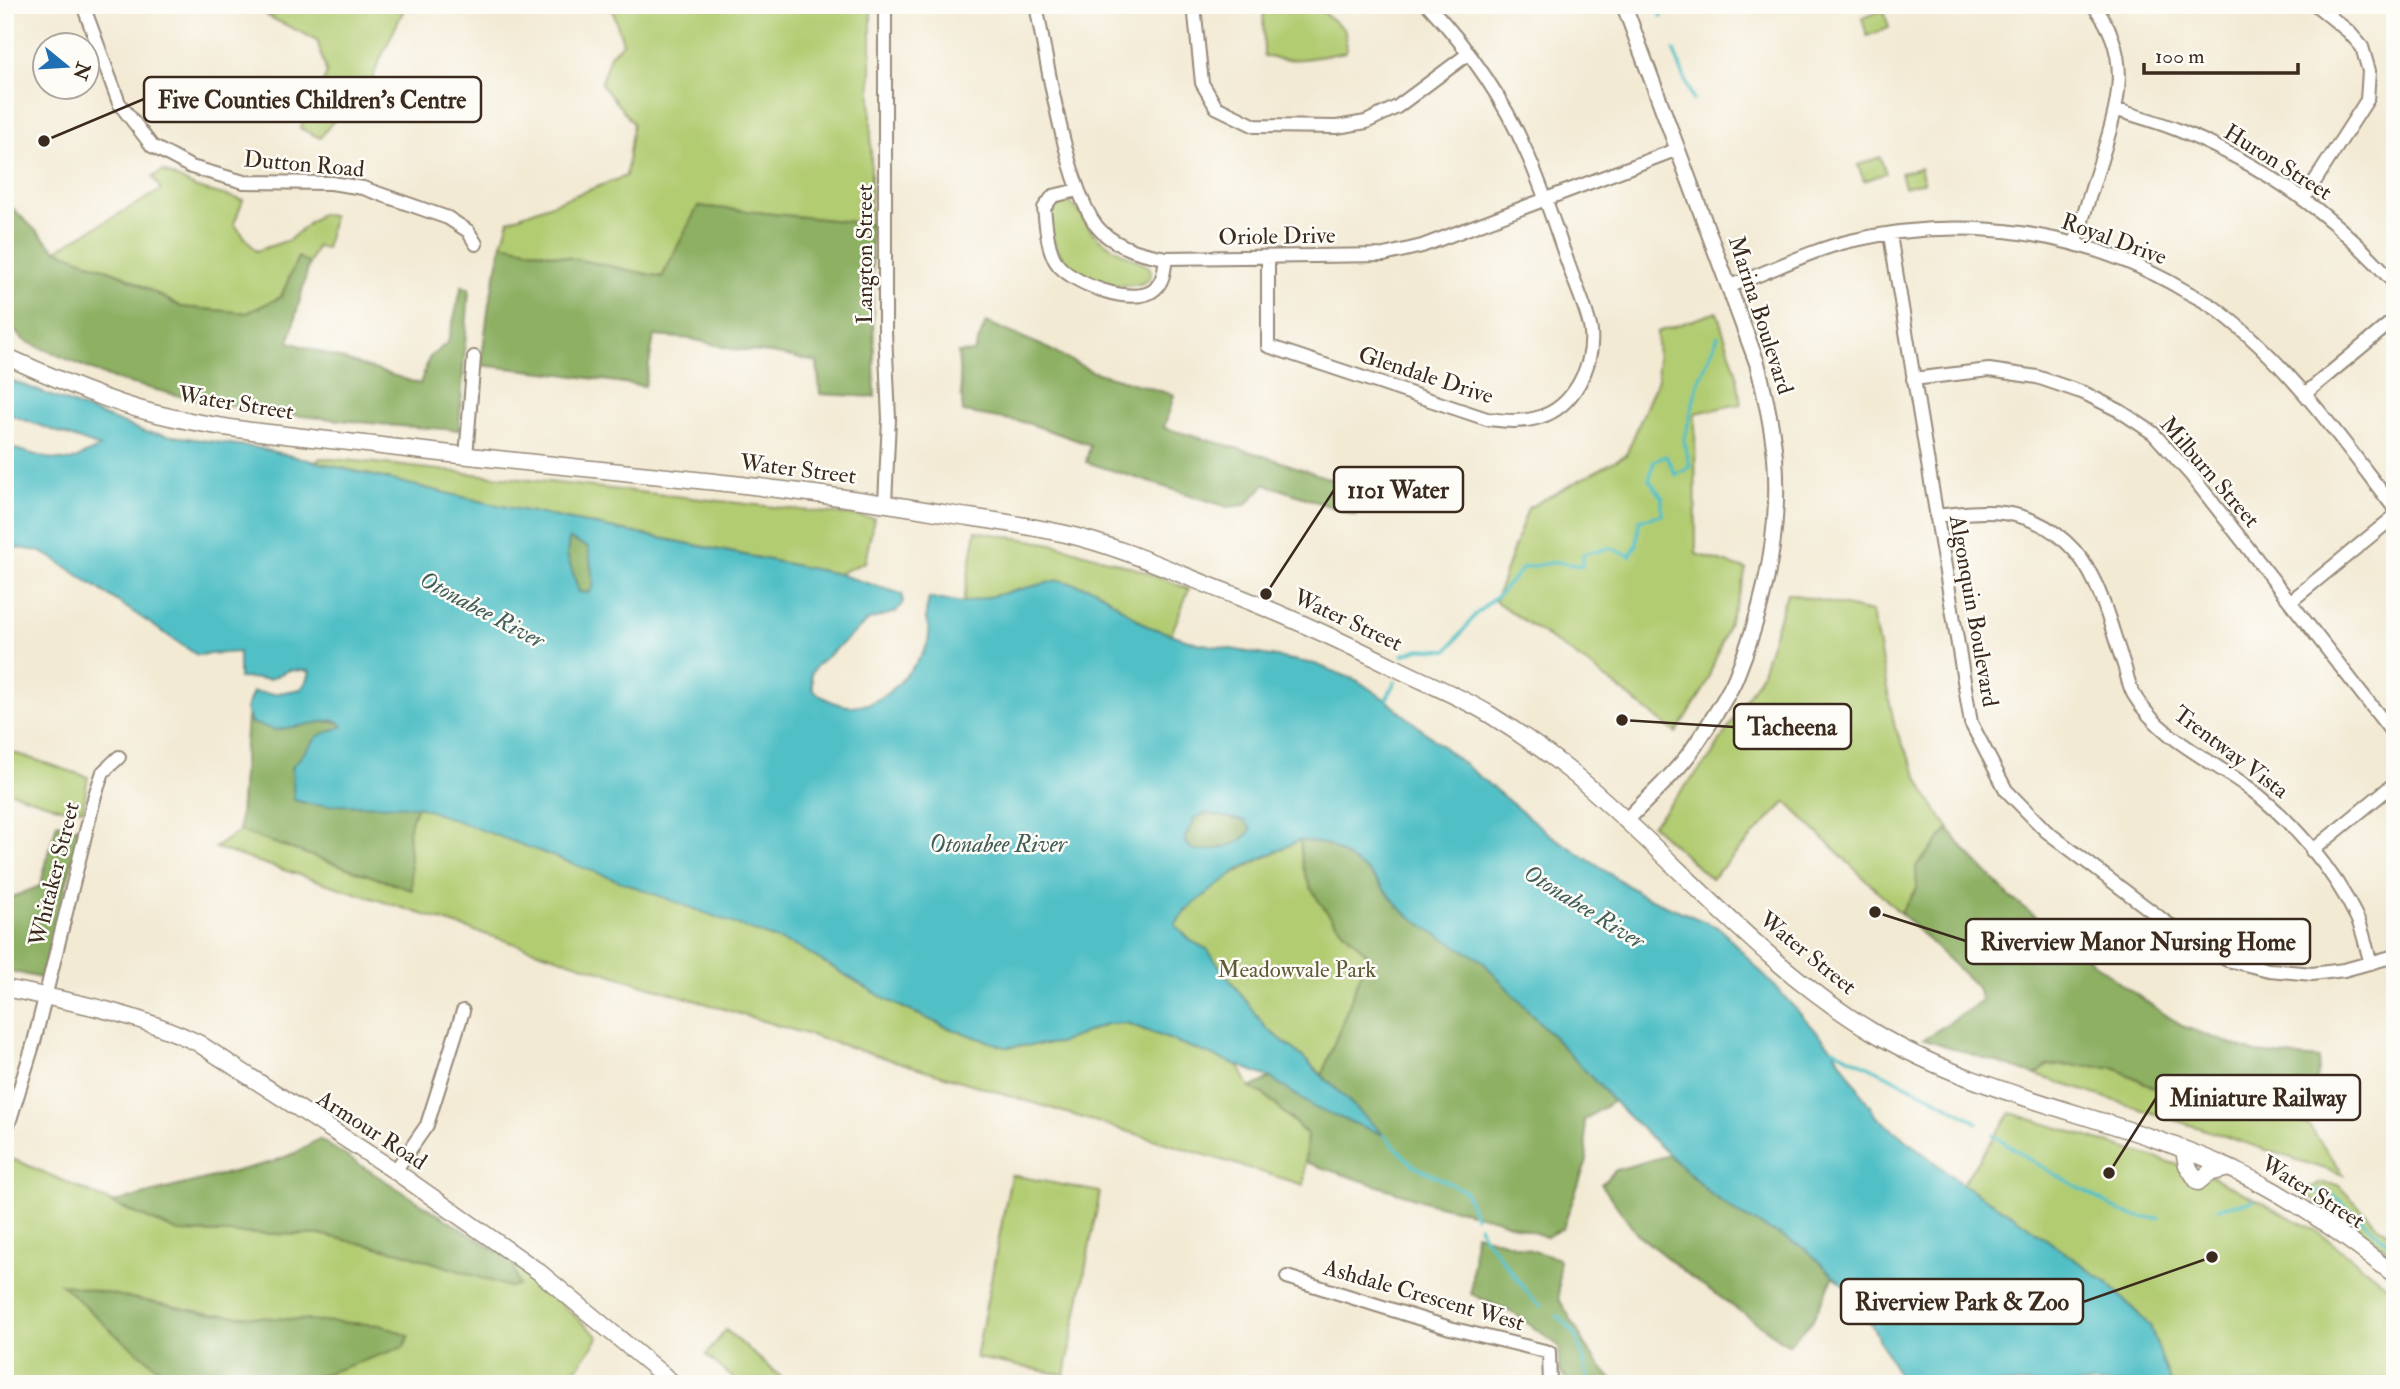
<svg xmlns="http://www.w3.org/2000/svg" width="2400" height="1389" viewBox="0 0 2400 1389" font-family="'IM FELL Double Pica',serif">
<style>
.green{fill:#b2cc72;stroke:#767b48;stroke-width:2}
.forest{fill:#8db064;stroke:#646d41;stroke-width:2}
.water{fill:#51c0c6;stroke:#467572;stroke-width:2;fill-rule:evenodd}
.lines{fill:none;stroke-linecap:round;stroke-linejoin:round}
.stream{stroke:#51c0c6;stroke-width:3.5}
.minor-casing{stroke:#978a79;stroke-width:16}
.tertiary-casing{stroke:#978a79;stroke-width:18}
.secondary-casing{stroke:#978a79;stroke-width:19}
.minor{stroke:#fff;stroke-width:12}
.tertiary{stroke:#fff;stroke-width:14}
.secondary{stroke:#fff;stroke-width:16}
.labels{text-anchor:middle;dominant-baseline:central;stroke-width:5;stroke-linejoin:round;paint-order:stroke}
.street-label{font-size:23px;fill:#3b2a1e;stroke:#fdfcf7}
.park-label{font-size:23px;fill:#5f5b37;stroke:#fdfcf7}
.water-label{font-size:24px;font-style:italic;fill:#435e59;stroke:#fdfcf7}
.leader{fill:none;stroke:#3b2a1e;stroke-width:2.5}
.callout-dot{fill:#3b2a1e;stroke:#fdfcf7;stroke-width:2.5}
.callout{fill:#fdfcf7;stroke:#3b2a1e;stroke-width:2.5}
.callout-label{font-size:24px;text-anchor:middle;font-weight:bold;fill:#3b2a1e}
</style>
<rect width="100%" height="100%" fill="#fdfcf7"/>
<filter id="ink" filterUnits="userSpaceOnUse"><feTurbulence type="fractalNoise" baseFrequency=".0143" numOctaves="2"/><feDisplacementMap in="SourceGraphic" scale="14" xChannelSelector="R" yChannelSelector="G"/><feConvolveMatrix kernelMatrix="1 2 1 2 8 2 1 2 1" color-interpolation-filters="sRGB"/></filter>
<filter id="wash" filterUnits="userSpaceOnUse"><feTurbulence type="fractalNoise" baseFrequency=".00686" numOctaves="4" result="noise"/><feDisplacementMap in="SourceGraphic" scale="28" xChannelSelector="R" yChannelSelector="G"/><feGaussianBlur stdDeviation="1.57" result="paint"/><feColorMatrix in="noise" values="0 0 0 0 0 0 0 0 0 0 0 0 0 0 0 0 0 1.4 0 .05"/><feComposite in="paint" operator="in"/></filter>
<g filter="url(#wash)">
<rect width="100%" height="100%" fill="#f3ead4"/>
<path class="green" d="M 301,5 L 406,5 L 378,64 L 369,89 L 352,97 L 320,138 L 300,128 L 327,74 L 317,40 L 267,16 Z
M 611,5 L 871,5 L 871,224 L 698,206 L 662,277 L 502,244 L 509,220 L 626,176 L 633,123 L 601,84 L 610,55 L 623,43 Z
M 1263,5 L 1314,5 L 1345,30 L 1346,52 C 1318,57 1292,64 1264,56 Z
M 1884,10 L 1889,28 L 1867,36 L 1862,18 Z
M 1880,157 L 1886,173 L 1864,181 L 1858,165 Z
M 1920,168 L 1924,182 L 1905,187 L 1901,173 Z
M 163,171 L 197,188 L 243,200 L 234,224 L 256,251 L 289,240 L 320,214 L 333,216 L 326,249 L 317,246 L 309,264 L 298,257 L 281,297 L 247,313 L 181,307 L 124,276 L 56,250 L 161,190 L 153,177 Z
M 1067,201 C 1081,207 1084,225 1095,235 C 1111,250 1131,256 1149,267 L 1151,272 L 1150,278 C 1141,287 1131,285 1119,285 C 1075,285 1045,251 1051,206 L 1057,202 Z
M 1717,312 L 1736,371 L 1741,404 L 1695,413 L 1696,554 L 1746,569 L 1739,596 L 1704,689 L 1676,733 L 1586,663 L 1495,601 L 1528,508 L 1626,455 L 1658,379 L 1657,332 Z
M 320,458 L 366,462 L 874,518 L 865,562 L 838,574 L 492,504 L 316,462 Z
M 976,531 L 1058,545 L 1134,568 L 1189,589 L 1171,635 L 1147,626 L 1095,589 L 963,603 Z
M 1787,593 L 1872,612 L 1895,728 L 1928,798 L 1949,829 L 1916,866 L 1917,889 L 1900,913 L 1786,802 L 1711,879 L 1652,825 L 1710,758 L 1761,675 Z
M 5,750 L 88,777 L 83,809 L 61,808 L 5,790 Z
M 417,805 L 800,948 L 889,1001 L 946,1027 L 1005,1047 L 1059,1043 L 1106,1024 L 1126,1023 L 1238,1065 L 1250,1088 L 1264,1094 L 1307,1135 L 1304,1185 L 638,983 L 215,848 L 239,831 L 412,890 L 408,830 Z
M 1300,840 L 1304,869 L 1334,921 L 1368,955 L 1322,1075 L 1296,1051 L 1266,1028 L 1207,950 L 1191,941 L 1174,925 C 1206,884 1254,862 1300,840 Z
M 2048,1065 L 2112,1067 L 2158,1089 L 2197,1098 L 2255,1105 L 2308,1125 L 2344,1175 L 2036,1075 Z
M 2011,1113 L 2207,1174 L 2317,1231 L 2395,1292 L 2395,1384 L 2171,1384 L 2150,1326 L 2109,1284 L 2011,1214 L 1962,1184 Z
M 5,1158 L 18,1161 L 179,1232 L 323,1235 L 404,1253 L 509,1287 L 518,1285 L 512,1261 L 599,1337 L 566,1384 L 5,1384 Z
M 1011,1175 L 1100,1192 L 1065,1375 L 976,1358 Z
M 2322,1183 L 2338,1185 L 2378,1226 L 2395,1235 L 2395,1256 L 2329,1206 L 2309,1197 L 2303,1190 Z
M 726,1330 L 789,1384 L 740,1384 L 706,1355 Z"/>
<path class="forest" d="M 5,201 L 56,250 L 124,276 L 181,307 L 247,313 L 281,297 L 298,257 L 309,264 L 289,342 L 420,384 L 429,358 L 448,342 L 462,286 L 469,289 L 459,430 L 398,426 L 264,412 L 180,396 L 113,379 L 25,341 L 5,322 L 5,292 L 7,288 L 5,286 Z
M 698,206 L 871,224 L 875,397 L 820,394 L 817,362 L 771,353 L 731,349 L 692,339 L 654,336 L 645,386 L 561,374 L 481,365 L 489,304 L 502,244 L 662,277 Z
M 986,322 L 1043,346 L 1091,371 L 1174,395 L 1164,428 L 1258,454 L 1366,491 L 1355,515 L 1265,484 L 1246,505 L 1228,507 L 1086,462 L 1090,446 L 1082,442 L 1027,423 L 963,412 L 958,353 L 974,352 Z
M 569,538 L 588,547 L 594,585 L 589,593 L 579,592 L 567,555 Z
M 247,717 L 251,723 L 340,722 L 343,727 L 292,767 L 294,800 L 314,805 L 417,805 L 408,830 L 412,890 L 239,831 Z
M 1206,813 L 1245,821 L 1251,829 C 1242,847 1212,851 1194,851 L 1187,844 L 1185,837 L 1193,824 L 1193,819 L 1196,816 Z
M 57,823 L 81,829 L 41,978 L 5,970 L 5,900 L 40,886 Z
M 1949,829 L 1962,847 L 2009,896 L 2121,984 L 2182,1026 L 2256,1053 L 2319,1059 L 2316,1090 L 2308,1125 L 2255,1105 L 2197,1098 L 2158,1089 L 2112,1067 L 2048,1065 L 2036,1075 L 1924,1039 L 1982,1001 L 1976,986 L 1900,913 L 1917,889 L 1916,866 Z
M 1300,840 L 1329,845 L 1370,873 L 1403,911 L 1428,929 L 1481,960 L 1614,1101 L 1584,1120 L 1587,1160 L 1563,1228 L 1546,1237 L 1496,1219 L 1430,1203 L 1305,1162 L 1307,1134 L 1264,1094 L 1250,1088 L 1271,1078 L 1315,1108 L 1382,1134 L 1322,1075 L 1368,955 C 1343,930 1312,903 1303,867 C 1301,859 1301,849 1300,840 Z
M 319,1139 L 512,1261 L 518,1286 L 509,1287 L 404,1253 L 323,1235 L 179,1232 L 111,1203 L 272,1162 L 295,1153 Z
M 1669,1155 L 1711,1194 L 1737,1213 L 1806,1249 L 1834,1276 L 1812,1321 L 1789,1345 L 1691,1277 L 1636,1233 L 1601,1184 L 1616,1170 Z
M 1475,1233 L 1559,1259 L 1559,1299 L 1594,1359 L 1616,1384 L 1572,1384 L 1559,1371 L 1559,1346 L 1515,1314 L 1471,1294 Z
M 61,1284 L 212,1314 L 381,1325 L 409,1336 L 404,1347 L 295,1384 L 179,1384 L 115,1334 Z"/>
<path class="water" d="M 5,378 L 145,432 L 258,448 L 492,504 L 838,574 L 902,594 L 903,602 L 896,612 L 869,620 L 817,665 L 811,674 L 813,690 C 853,721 883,704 911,669 C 918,661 929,647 929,635 C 930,630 927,624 926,619 C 925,612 928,604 929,598 L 963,603 L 1059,580 L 1095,589 L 1147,626 L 1197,643 L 1315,664 L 1358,681 L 1386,700 L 1549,834 L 1642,895 L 1720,928 L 1833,1049 L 1876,1116 L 1962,1184 L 2011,1214 L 2109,1284 L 2150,1326 L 2171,1384 L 1903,1384 L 1858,1299 L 1806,1249 L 1737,1213 L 1711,1194 L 1626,1114 L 1481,960 L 1428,929 L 1403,911 L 1370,873 L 1329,845 L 1300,840 L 1239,869 L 1186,910 L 1175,925 L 1191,941 L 1207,949 L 1266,1028 L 1296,1051 L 1384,1135 L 1315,1108 L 1271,1078 L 1127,1023 L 1106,1024 L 1060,1043 L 1005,1047 L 946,1027 L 889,1001 L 800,948 L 417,806 L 314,805 L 294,800 L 292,767 L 318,736 L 343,726 L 340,722 L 333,720 L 276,730 L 251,723 L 246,709 L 253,692 L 273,694 L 301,689 L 308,679 L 310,671 L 289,670 L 270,679 L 239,678 L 239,652 L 197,655 L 53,558 L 39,551 L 5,546 L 5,446 L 46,458 L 71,461 L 100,447 L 5,413 ZM 569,539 L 588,547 L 594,585 L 589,593 L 579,592 L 567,555 ZM 1206,813 L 1245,821 L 1251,829 C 1242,847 1212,851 1194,851 L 1187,844 L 1185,837 L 1193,824 L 1193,819 Z"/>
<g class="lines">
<path class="stream" d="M 1656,5 L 1662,17
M 1674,51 L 1693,100
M 1403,655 L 1419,649 L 1448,650 L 1476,614 L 1499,594 L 1523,568 L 1556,562 L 1582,566 L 1583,554 L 1610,548 L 1630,556 L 1637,544 L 1639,520 L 1662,515 L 1662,497 L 1649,480 L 1654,461 L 1666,456 L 1676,475 L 1690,467 L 1684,441 L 1698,383 L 1718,336
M 1386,700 L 1395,682
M 1833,1049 L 1938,1100 L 1978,1123
M 1384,1135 L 1413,1165 L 1465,1191 L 1475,1216
M 1993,1135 L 2032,1161 L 2123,1213 L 2145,1218 L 2159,1218
M 2311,1191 L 2331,1193 L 2395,1249
M 2218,1209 L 2253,1200
M 1479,1226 L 1483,1235 L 1535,1302 L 1542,1306
M 1557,1316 C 1581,1332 1583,1358 1589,1384"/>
</g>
</g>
<g filter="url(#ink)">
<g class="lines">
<g class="minor-casing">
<path id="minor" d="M 83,5 L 119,103 L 152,146 L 191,167 L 244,182 L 331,183 L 363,188 L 448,218 L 468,231 L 476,244
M 1036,5 C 1046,55 1068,201 1102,232 C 1121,249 1143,254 1166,258 L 1384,255 L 1422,246 L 1678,149
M 1194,5 L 1202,83 L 1216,107 L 1255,126 L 1337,127 L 1366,122 L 1397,107 L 1468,54
M 2117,110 C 2137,116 2158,122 2178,130 C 2264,165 2334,214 2395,284
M 1078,190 L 1053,196 L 1044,208 C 1046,225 1047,247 1056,262 C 1069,283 1135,308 1155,289 C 1164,280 1164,270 1166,258
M 2304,198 L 2367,100 L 2369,71 L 2362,47 L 2349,32 L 2316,5
M 1890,235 L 1971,723 L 2006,790 L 2046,831 L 2167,923 L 2227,960 L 2269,970 L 2312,974 L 2344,970 L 2395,956
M 2075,243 C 2084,215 2092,187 2101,160 C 2118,105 2134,55 2093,5
M 1268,258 L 1268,346 L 1487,419 C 1505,421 1522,423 1540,417 C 1573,407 1594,366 1591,332 C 1589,314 1575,284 1569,266 C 1555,227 1543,188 1526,151 C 1503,98 1467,47 1428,5
M 1730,286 C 1770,272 1808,251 1850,241 C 1965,214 2086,231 2187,292 C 2198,298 2210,304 2219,311 C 2290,365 2341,439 2395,509
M 1913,379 L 1989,370 L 2037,377 L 2084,393 L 2120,411 L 2153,433 L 2191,475 L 2395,736
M 2306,393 L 2395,319
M 466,457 L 474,357
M 885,503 L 889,419 L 885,332 L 885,5
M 1936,516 C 1985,510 2027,506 2066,542 C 2100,572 2109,624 2124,665 C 2127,675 2129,687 2134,695 C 2160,739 2210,759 2249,788 C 2292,820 2333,869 2357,918 C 2364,932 2366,949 2371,963
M 2291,601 L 2395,516
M 2312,851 L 2395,783
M 5,1128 L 9,1123 L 34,1042 L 95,795 L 103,772 L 119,757
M 395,1171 L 427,1125 L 463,1011
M 1287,1277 L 1450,1328 L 1549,1352 L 1550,1384"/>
</g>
<g class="tertiary-casing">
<path id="tertiary" d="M 1624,5 L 1757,363 C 1765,394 1772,425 1775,457 C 1781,532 1764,608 1736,677 C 1728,697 1704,732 1692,750 C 1673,777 1648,797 1626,821"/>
</g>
<g class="secondary-casing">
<path id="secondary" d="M 5,356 C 53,377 102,400 153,413 C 225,431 300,436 374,445 C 565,469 759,481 949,514 C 988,520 1027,525 1066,534 C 1124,548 1171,571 1226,592 C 1284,614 1339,640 1394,667 C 1426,683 1459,696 1489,714 C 1518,732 1548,753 1575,775 C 1676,859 1760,964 1873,1032 C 1984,1099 2113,1115 2229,1168 C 2290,1195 2343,1235 2395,1275
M 5,988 C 73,1002 136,1013 198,1043 L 395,1171 L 539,1272 L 674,1384
M 2184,1151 L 2187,1165 L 2198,1182 L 2209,1173 L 2229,1168"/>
</g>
<use href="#minor" class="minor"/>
<use href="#tertiary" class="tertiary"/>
<use href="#secondary" class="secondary"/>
</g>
</g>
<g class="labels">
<g class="street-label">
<text transform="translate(2278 162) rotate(32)">Huron Street</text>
<text transform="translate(304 164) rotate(5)">Dutton Road</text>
<text transform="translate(1277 236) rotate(-1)">Oriole Drive</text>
<text transform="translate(2114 239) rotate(20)">Royal Drive</text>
<text transform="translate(864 254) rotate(-90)">Langton Street</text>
<text transform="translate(1761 315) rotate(72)">Marina Boulevard</text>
<text transform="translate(1426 375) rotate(18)">Glendale Drive</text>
<text transform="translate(236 403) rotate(9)">Water Street</text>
<text transform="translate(798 469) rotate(7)">Water Street</text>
<text transform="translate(2210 472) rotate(49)">Milburn Street</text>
<text transform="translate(1974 611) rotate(80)">Algonquin Boulevard</text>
<text transform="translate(1348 620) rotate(25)">Water Street</text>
<text transform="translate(2231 752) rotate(37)">Trentway Vista</text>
<text transform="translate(54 874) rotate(-76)">Whitaker Street</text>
<text transform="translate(1808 953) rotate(39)">Water Street</text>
<text transform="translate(372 1130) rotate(33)">Armour Road</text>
<text transform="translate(2313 1192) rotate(32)">Water Street</text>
<text transform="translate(1424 1295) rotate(16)">Ashdale Crescent West</text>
</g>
<g class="park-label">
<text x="1297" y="969">Meadowvale Park</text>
</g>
<g class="water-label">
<text transform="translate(482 610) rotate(28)">Otonabee River</text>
<text x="998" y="844">Otonabee River</text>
<text transform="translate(1584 907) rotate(32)">Otonabee River</text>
</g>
</g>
<path class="leader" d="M44 141L144 99M1266 594L1334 490M1622 720L1734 727M1875 912L1966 941M2109 1173L2156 1098M2212 1257L2083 1302"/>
<g class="callout-dot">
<circle cx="44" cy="141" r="7"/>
<circle cx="1266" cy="594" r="7"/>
<circle cx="1622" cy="720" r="7"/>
<circle cx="1875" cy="912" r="7"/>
<circle cx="2109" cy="1173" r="7"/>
<circle cx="2212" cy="1257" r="7"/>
</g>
<g class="callout">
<rect x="144" y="77" width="337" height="45" rx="7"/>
<rect x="1334" y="467" width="129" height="45" rx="7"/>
<rect x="1734" y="704" width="117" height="45" rx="7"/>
<rect x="1966" y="919" width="344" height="45" rx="7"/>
<rect x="2156" y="1075" width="204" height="45" rx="7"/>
<rect x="1841" y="1279" width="242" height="45" rx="7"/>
</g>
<g class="callout-label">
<text x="312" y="108">Five Counties Children's Centre</text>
<text x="1398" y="498">1101 Water</text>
<text x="1792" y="735">Tacheena</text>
<text x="2138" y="950">Riverview Manor Nursing Home</text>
<text x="2258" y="1106">Miniature Railway</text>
<text x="1962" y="1310">Riverview Park &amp; Zoo</text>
</g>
<rect width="2400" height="1389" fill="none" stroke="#fdfcf7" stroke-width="28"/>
<g transform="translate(66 66) rotate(108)"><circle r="33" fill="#fdfcf7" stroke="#afa8a0" stroke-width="2"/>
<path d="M0-5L12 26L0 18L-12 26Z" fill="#1f6fb2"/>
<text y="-10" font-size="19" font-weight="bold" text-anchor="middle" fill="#3b2a1e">N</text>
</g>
<path d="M2144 63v10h154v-10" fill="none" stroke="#3b2a1e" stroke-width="3.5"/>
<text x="2155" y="63" font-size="21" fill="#3b2a1e" stroke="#fdfcf7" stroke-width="5" paint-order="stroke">100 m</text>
</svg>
